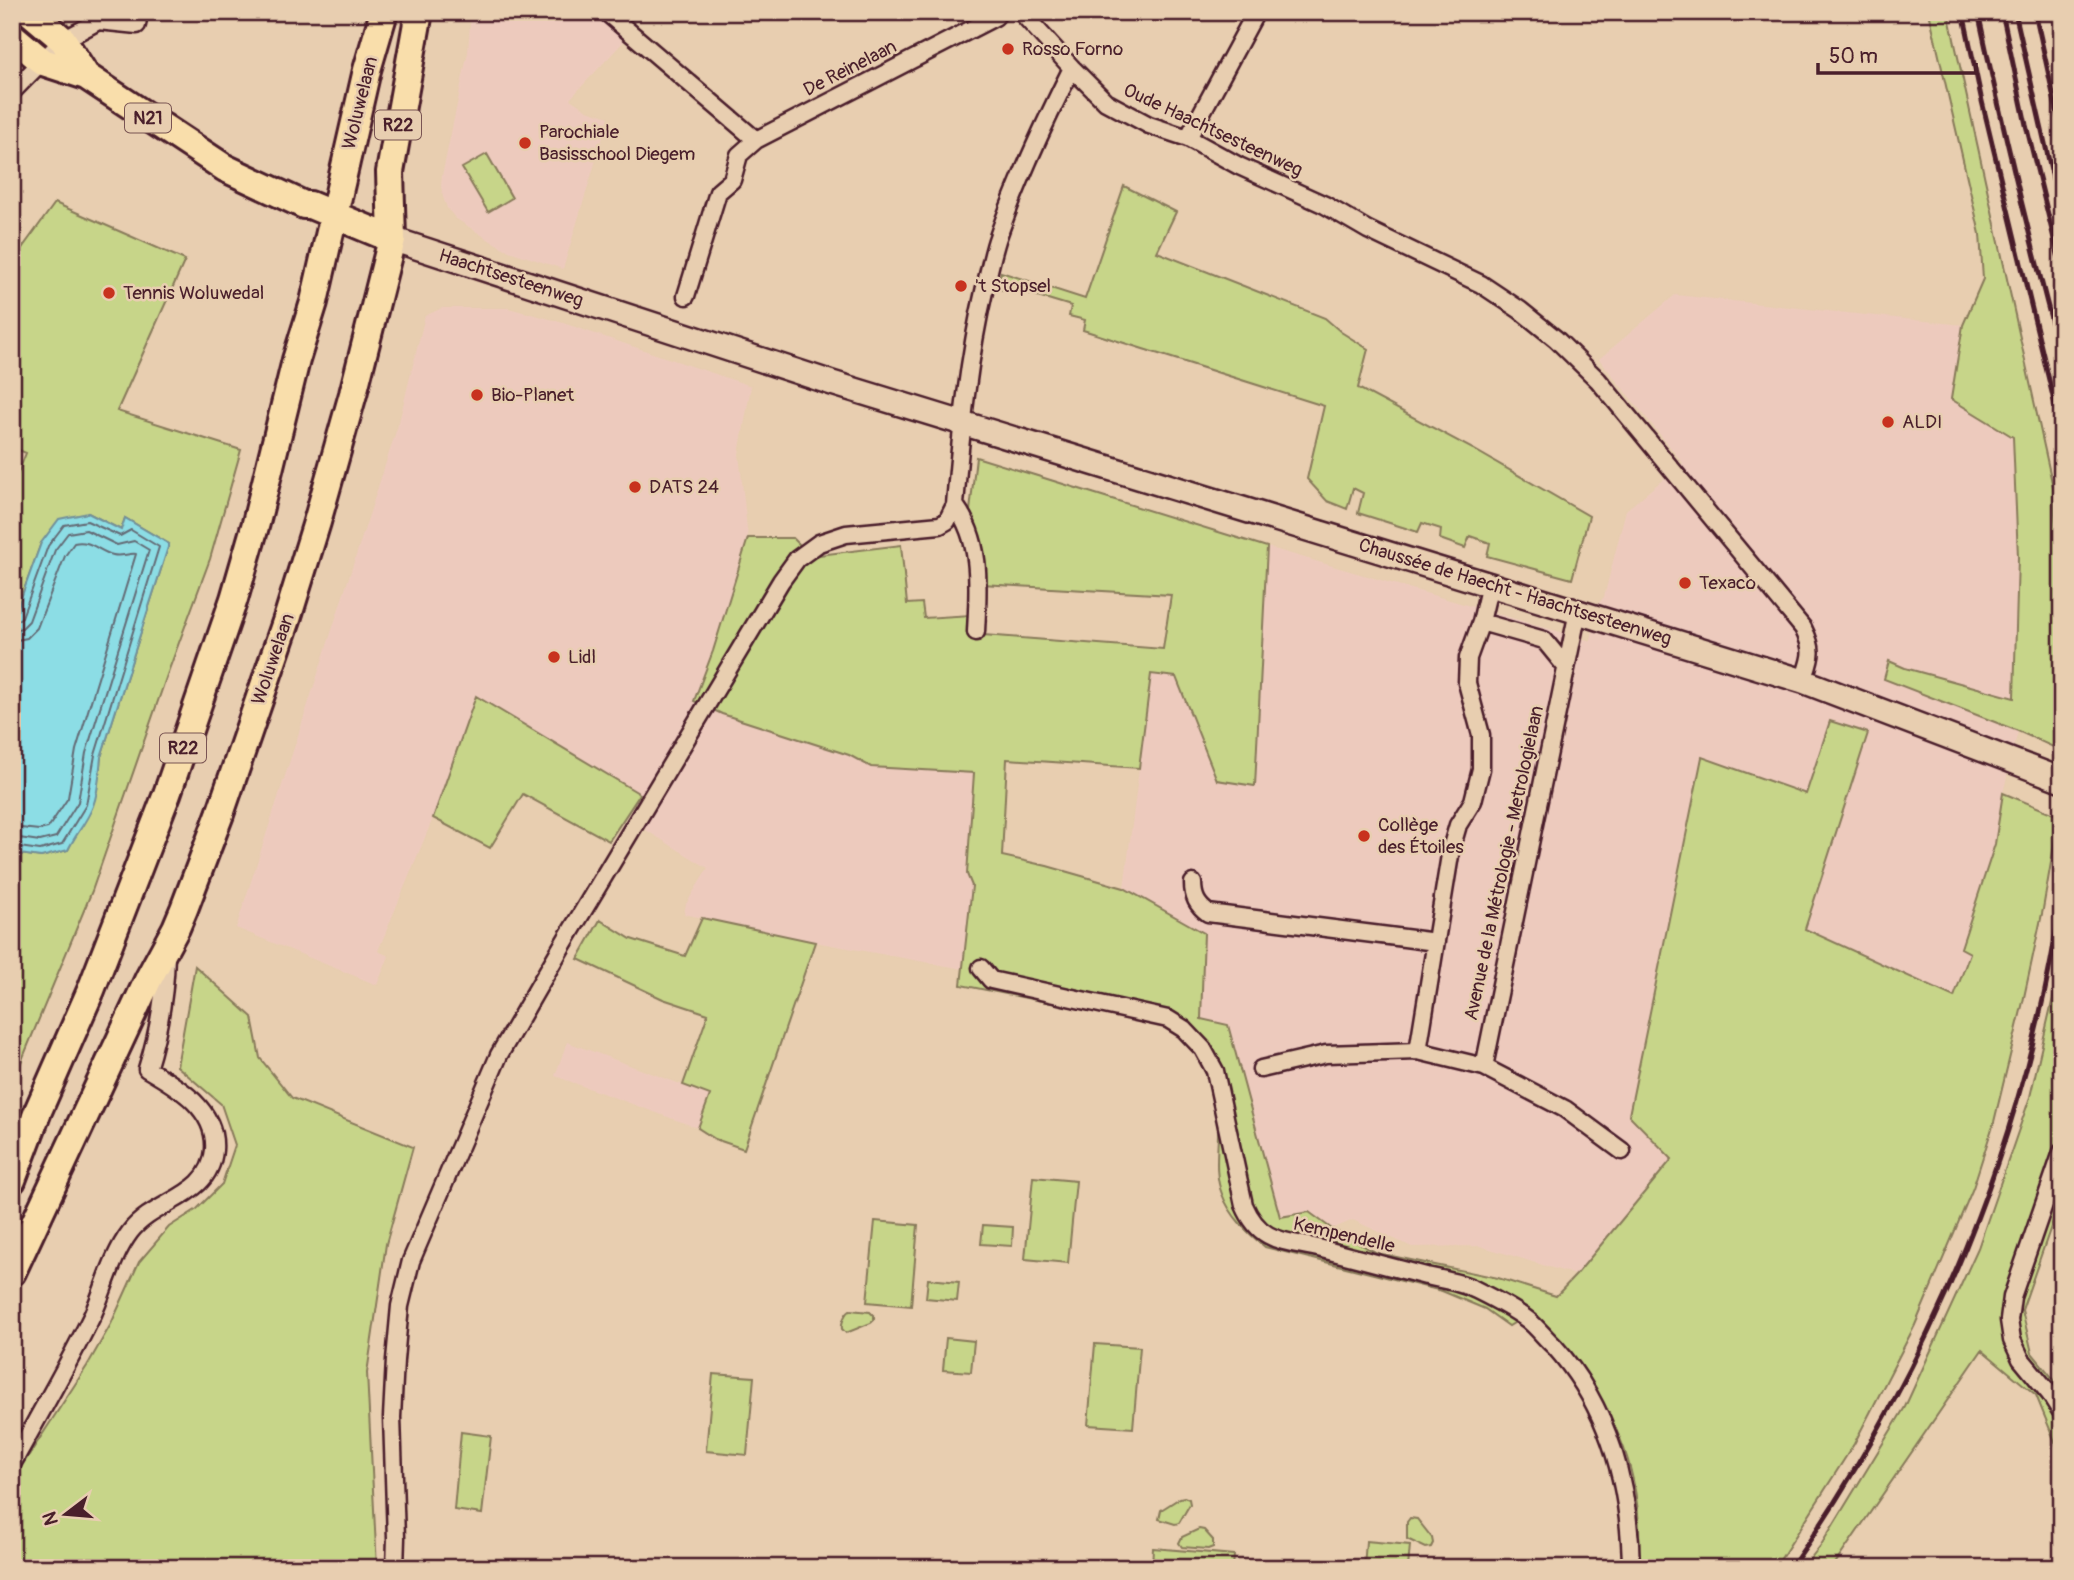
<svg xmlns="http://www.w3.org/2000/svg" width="2074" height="1580" viewBox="0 0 2074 1580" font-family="Pangolin,sans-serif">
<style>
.built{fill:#edcabd}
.green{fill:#c7d589;stroke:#887a5a;stroke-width:2}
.water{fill:#8cdde5;stroke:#72919b;stroke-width:2}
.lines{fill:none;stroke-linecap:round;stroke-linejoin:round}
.shore{stroke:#646b75;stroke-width:2}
.street-casing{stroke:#4a1f2b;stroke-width:21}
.secondary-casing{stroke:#4a1f2b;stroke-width:28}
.primary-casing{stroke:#4a1f2b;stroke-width:32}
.street{stroke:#e8ceb0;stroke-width:16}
.secondary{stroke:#e8ceb0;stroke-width:23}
.primary{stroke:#f9deab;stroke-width:26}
.rail{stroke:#4a1f2b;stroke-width:5}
.poi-dot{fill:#c8321e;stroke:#e8ceb0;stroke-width:2.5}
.labels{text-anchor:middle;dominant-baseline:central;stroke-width:5;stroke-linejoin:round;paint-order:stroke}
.shield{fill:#e8ceb0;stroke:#795453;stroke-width:2}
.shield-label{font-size:18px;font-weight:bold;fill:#4a1f2b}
.poi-label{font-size:19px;fill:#4a1f2b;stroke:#e8ceb0;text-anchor:start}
.street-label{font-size:19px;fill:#4a1f2b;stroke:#e8ceb0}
</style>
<rect width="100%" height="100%" fill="#e8ceb0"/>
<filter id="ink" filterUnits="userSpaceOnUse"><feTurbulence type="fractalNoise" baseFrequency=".0143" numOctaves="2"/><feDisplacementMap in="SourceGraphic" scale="14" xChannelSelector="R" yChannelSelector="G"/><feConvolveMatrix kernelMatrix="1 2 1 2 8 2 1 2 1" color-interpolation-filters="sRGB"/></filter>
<g filter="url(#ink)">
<path class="built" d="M 473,12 L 592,12 L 626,39 L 570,99 L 587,110 L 609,117 L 563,269 L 509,251 L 491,241 L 455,218 L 447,208 L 443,197 L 441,186 L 442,176 L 468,52 L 470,24 Z
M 1675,295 L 1963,325 L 1951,399 L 2013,437 L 2018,557 L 2013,714 L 2018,731 L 2003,793 L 1995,844 L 1961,948 L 1970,953 L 1954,997 L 1805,929 L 1830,722 L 1806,794 L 1673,1158 L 1576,1275 L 1480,1246 L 1412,1247 L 1353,1220 L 1332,1229 L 1309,1212 L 1280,1217 L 1228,1025 L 1201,1020 L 1204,933 L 1124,888 L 1151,674 L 1176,677 L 1217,780 L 1255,785 L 1267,547 L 1591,641 L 1598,604 L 1604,597 L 1626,510 L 1683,463 L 1599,359 Z
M 442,308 L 508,308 L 554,320 L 751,386 L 739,454 L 748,538 L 713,651 L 694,701 L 722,714 L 849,755 L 871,767 L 974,773 L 967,874 L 972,886 L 963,969 L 815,942 L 684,914 L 686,904 L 708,868 L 626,818 L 640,795 L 476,697 L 433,818 L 378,951 L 389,956 L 377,985 L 236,928 L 399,422 L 425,316 Z
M 567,1042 L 710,1095 L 698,1128 L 555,1076 Z"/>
<path class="green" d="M 1929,12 L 1948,12 L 2053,487 L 2062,604 L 2062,751 L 2018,731 L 1884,679 L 1889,661 L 1905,668 L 2014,698 L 2018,557 L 2013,437 L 1951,399 L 1963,325 L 1983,279 L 1980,234 Z
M 487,154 L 512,198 L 488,212 L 462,168 Z
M 1124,186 L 1176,212 L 1157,252 L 1325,318 L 1341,332 L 1368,349 L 1358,388 L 1473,449 L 1589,516 L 1572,579 L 1487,556 L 1490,543 L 1470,536 L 1465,548 L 1440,539 L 1441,529 L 1422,523 L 1418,532 L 1358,513 L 1363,493 L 1353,488 L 1347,509 L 1327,501 L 1307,479 L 1324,406 L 1083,330 L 1085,320 L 1069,316 L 1071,306 L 1028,293 L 997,289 L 1001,272 L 1085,299 Z
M 55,203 L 185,260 L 117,411 L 241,450 L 210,559 L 167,675 L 92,891 L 12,1084 L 12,853 L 41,857 L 68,850 L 97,790 L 101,757 L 169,544 L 125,518 L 121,530 L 88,513 L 41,543 L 12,623 L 12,569 L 18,552 L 12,546 L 12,488 L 26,453 L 12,447 L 12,262 Z
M 976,457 L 1267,547 L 1255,786 L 1217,780 L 1176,677 L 1151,674 L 1139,768 L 1007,759 L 1002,856 L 1047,866 L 1124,888 L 1204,933 L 1201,1019 L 1228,1025 L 1280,1217 L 1309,1212 L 1332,1229 L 1377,1253 L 1498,1278 L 1556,1296 L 1576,1275 L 1672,1159 L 1629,1115 L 1702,757 L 1806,794 L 1830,721 L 1868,733 L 1805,929 L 1954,997 L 1970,953 L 1961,948 L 1995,844 L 2003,793 L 2059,816 L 2043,909 L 2023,1002 L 1994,1122 L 1973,1188 L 1915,1325 L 1854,1444 L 1775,1568 L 1638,1568 C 1643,1511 1633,1449 1600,1402 C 1579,1372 1550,1343 1527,1315 L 1509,1326 L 1485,1309 L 1442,1291 L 1265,1247 C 1248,1233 1230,1216 1222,1194 C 1214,1174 1218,1152 1218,1131 C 1217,1102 1204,1052 1179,1035 C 1152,1017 1117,1016 1087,1010 C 1045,1002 1003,993 961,985 L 972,886 L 967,874 L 974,773 L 871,767 L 849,755 L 722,714 L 694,701 L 713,651 L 748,538 L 793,538 L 811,556 L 901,545 L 907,604 L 922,603 L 924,618 L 971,615 L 970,634 L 1163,649 L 1171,595 L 981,584 L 977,528 L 970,511 Z
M 476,696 L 640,794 L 609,841 L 523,794 L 490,848 L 433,818 Z
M 702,918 L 815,942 L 744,1149 L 715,1139 L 698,1128 L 710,1095 L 683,1085 L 708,1014 L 663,999 L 578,959 L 600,920 L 631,939 L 685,956 Z
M 2062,959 L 2062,1195 L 2022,1310 L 2032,1353 L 2056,1382 L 2062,1393 L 2062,1465 L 2060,1454 L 2036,1395 L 1982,1350 L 1832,1568 L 1803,1568 L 1821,1545 L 1905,1407 L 1978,1248 L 2030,1097 Z
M 195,966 L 252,1017 L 260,1058 L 292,1098 L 413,1147 L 386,1244 L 367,1373 L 377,1568 L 12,1568 L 12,1481 L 87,1366 L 111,1324 L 139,1262 L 169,1227 L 197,1209 L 222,1184 L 235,1145 L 221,1104 L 177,1066 Z
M 1033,1177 L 1076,1181 L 1068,1263 L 1025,1259 Z
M 875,1221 L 918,1225 L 911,1306 L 867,1302 Z
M 983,1225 L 1013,1227 L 1012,1246 L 981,1244 Z
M 928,1279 L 959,1282 L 957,1301 L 926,1298 Z
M 850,1310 L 870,1312 L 874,1316 L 874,1320 L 871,1323 L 846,1333 L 842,1329 C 841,1323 845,1313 850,1310 Z
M 946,1338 L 974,1341 L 971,1372 L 943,1370 Z
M 1095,1344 L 1140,1347 L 1133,1428 L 1088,1425 Z
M 713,1374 L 754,1377 L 747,1455 L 706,1451 Z
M 461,1432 L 491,1436 L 482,1514 L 454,1510 Z
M 1184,1497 L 1189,1499 L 1190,1504 L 1179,1523 L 1175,1524 L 1159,1519 L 1161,1510 L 1180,1498 Z
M 1410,1518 L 1417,1519 L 1432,1538 L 1433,1543 L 1431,1547 L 1426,1548 L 1407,1539 L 1407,1522 Z
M 1199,1529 L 1204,1530 L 1213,1540 L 1213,1547 L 1208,1549 L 1182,1547 L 1179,1543 L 1182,1537 Z
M 1366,1541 L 1410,1545 L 1408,1568 L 1364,1568 Z
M 1153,1548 L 1234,1555 L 1233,1568 L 1152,1568 Z"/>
<path class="water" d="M 88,513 L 121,530 L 125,518 L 169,544 L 101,757 C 99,773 99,791 93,806 C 87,822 75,835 68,850 L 41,857 L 12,853 L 12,623 L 41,543 L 59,519 Z"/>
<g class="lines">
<path class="shore" d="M 12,621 L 18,620 L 22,617 L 48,546 L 64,525 L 87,521 L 120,536 L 131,530 L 159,547 L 95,755 L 86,805 L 62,844 L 40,850 L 12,846
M 12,630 L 22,628 L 29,621 L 55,550 L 68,533 L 86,530 L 117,545 L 134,541 L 149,550 L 86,753 L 78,802 L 56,837 L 40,841 L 12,837
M 12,641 L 27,638 L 37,628 L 65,556 L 74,543 C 90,539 98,551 113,555 C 121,557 129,553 136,554 L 76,750 L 68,798 L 48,828 L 39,830 L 12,827"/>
<g class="street-casing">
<path id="street" d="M 606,12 L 756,140 L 995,17 L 999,12
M 1021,12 L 1072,68 L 1106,102 L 1149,125 L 1188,138 L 1239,166 L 1325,205 L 1368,230 L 1481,284 L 1520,310 L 1556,339 L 1598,380 L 1803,628 C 1815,652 1811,657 1803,681
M 12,92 L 63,40 L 80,31 L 98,21 L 137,25 L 139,12
M 1188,138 L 1256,12
M 686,296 L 718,192 L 732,180 L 739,155 L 756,140
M 955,505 C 983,543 978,588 976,632
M 1490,584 L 1481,622 L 1468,658 L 1467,683 L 1481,735 L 1481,769 L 1473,801 L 1458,825 L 1451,849 L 1418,1051 L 1484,1067 L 1578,611
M 1481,622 L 1544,640 L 1566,667
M 1193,883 C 1193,897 1197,905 1208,913 L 1436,942
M 981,968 L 991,980 L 1168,1019 L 1184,1029 L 1203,1049 L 1215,1071 L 1244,1205 C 1261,1245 1286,1240 1322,1249 C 1357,1258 1391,1267 1426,1276 C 1441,1279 1458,1282 1472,1288 C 1490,1297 1511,1307 1528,1320 C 1537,1327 1545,1338 1554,1346 C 1609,1407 1630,1487 1631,1568
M 1484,1067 L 1565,1109 L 1622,1151
M 1261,1069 L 1326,1054 L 1418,1051
M 2062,1152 L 2012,1297 L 2009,1320 L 2012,1340 L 2021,1359 L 2050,1394 L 2062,1413
M 12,1464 C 40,1414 68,1365 93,1314 C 105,1287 112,1256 130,1232 C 155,1199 210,1198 214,1150 C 217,1109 178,1087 147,1069 C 159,1031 165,995 166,956
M 395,1568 L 396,1538 L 392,1417 L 395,1360 L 400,1306 L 411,1261 L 499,1055 L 562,946 L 781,581 L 797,559 L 819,543 L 846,534 L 940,525 L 947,521 L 955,505 C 961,432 968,359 985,287 C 989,272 992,256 997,240 C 1017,181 1044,124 1072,68"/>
</g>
<g class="secondary-casing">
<path id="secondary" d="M 392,239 L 832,383 L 1803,681 L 2062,780"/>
</g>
<g class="primary-casing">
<path id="primary" d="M 30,12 L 63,40 L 86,76
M 12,36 L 43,62 L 86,76 L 225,168 L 304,205 L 310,205 L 392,239
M 12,1180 L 38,1111 L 91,990 L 167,794 L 234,599 L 256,523 L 296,360 L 314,302 L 367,70 L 384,12
M 12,1272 L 149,978 L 176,928 L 184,909 L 220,814 L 288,616 L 317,522 L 353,394 L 392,239 L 390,172 L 419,12"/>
</g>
<use href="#street" class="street"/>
<use href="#secondary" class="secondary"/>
<use href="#primary" class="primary"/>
<path class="rail" d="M 1963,12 L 1981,97 L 2055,405 L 2062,444
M 1978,12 C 2003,129 2031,245 2062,360
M 2002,12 L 2026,125 L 2062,271
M 2015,12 L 2062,218
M 2035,12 L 2062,135
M 1791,1568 C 1931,1367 2027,1137 2062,895"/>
</g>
</g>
<g class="poi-dot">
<circle cx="1008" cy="49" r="7"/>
<circle cx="525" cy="143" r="7"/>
<circle cx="961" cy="286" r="7"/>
<circle cx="109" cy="293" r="7"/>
<circle cx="477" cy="395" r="7"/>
<circle cx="1888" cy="422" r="7"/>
<circle cx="635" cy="487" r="7"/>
<circle cx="1685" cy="583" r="7"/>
<circle cx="554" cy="657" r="7"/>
<circle cx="1364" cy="836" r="7"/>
</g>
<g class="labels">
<g class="shield">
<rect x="125" y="103.5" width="46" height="29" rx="5"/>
<rect x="375" y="110.5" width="46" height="29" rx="5"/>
<rect x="160" y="733.5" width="46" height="29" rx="5"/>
</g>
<g class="shield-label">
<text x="148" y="118">N21</text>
<text x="398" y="125">R22</text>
<text x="183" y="748">R22</text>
</g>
<g class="poi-label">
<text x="1022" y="49">Rosso Forno</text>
<text x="539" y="132">Parochiale<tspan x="539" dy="22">Basisschool Diegem</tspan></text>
<text x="975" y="286">'t Stopsel</text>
<text x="123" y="293">Tennis Woluwedal</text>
<text x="491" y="395">Bio-Planet</text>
<text x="1902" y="422">ALDI</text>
<text x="649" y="487">DATS 24</text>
<text x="1699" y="583">Texaco</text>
<text x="568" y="657">Lidl</text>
<text x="1378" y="825">Collège<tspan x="1378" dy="22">des Étoiles</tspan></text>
</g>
<g class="street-label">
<text transform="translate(850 68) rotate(-27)">De Reinelaan</text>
<text transform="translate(360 103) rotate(-76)">Woluwelaan</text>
<text transform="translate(1213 130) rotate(25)">Oude Haachtsesteenweg</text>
<text transform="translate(511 278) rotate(18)">Haachtsesteenweg</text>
<text transform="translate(1515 592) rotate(17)">Chaussée de Haecht - Haachtsesteenweg</text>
<text transform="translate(273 659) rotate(-71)">Woluwelaan</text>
<text transform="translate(1504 863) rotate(-78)">Avenue de la Métrologie - Metrologielaan</text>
<text transform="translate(1344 1235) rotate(13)">Kempendelle</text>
</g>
</g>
<rect width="2074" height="1580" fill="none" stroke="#e8ceb0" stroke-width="42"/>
<rect x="21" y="21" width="2032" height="1538" fill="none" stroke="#4a1f2b" stroke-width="2.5" filter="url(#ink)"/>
<g transform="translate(66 1514) rotate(254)" stroke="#e8ceb0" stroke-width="5" paint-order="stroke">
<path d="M0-5L12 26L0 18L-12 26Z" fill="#4a1f2b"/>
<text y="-10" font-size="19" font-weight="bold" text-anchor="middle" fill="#4a1f2b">N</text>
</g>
<path d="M1818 63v10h158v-10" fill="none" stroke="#4a1f2b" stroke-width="3.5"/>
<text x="1829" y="63" font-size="21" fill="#4a1f2b" stroke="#e8ceb0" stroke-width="5" paint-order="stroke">50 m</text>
</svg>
